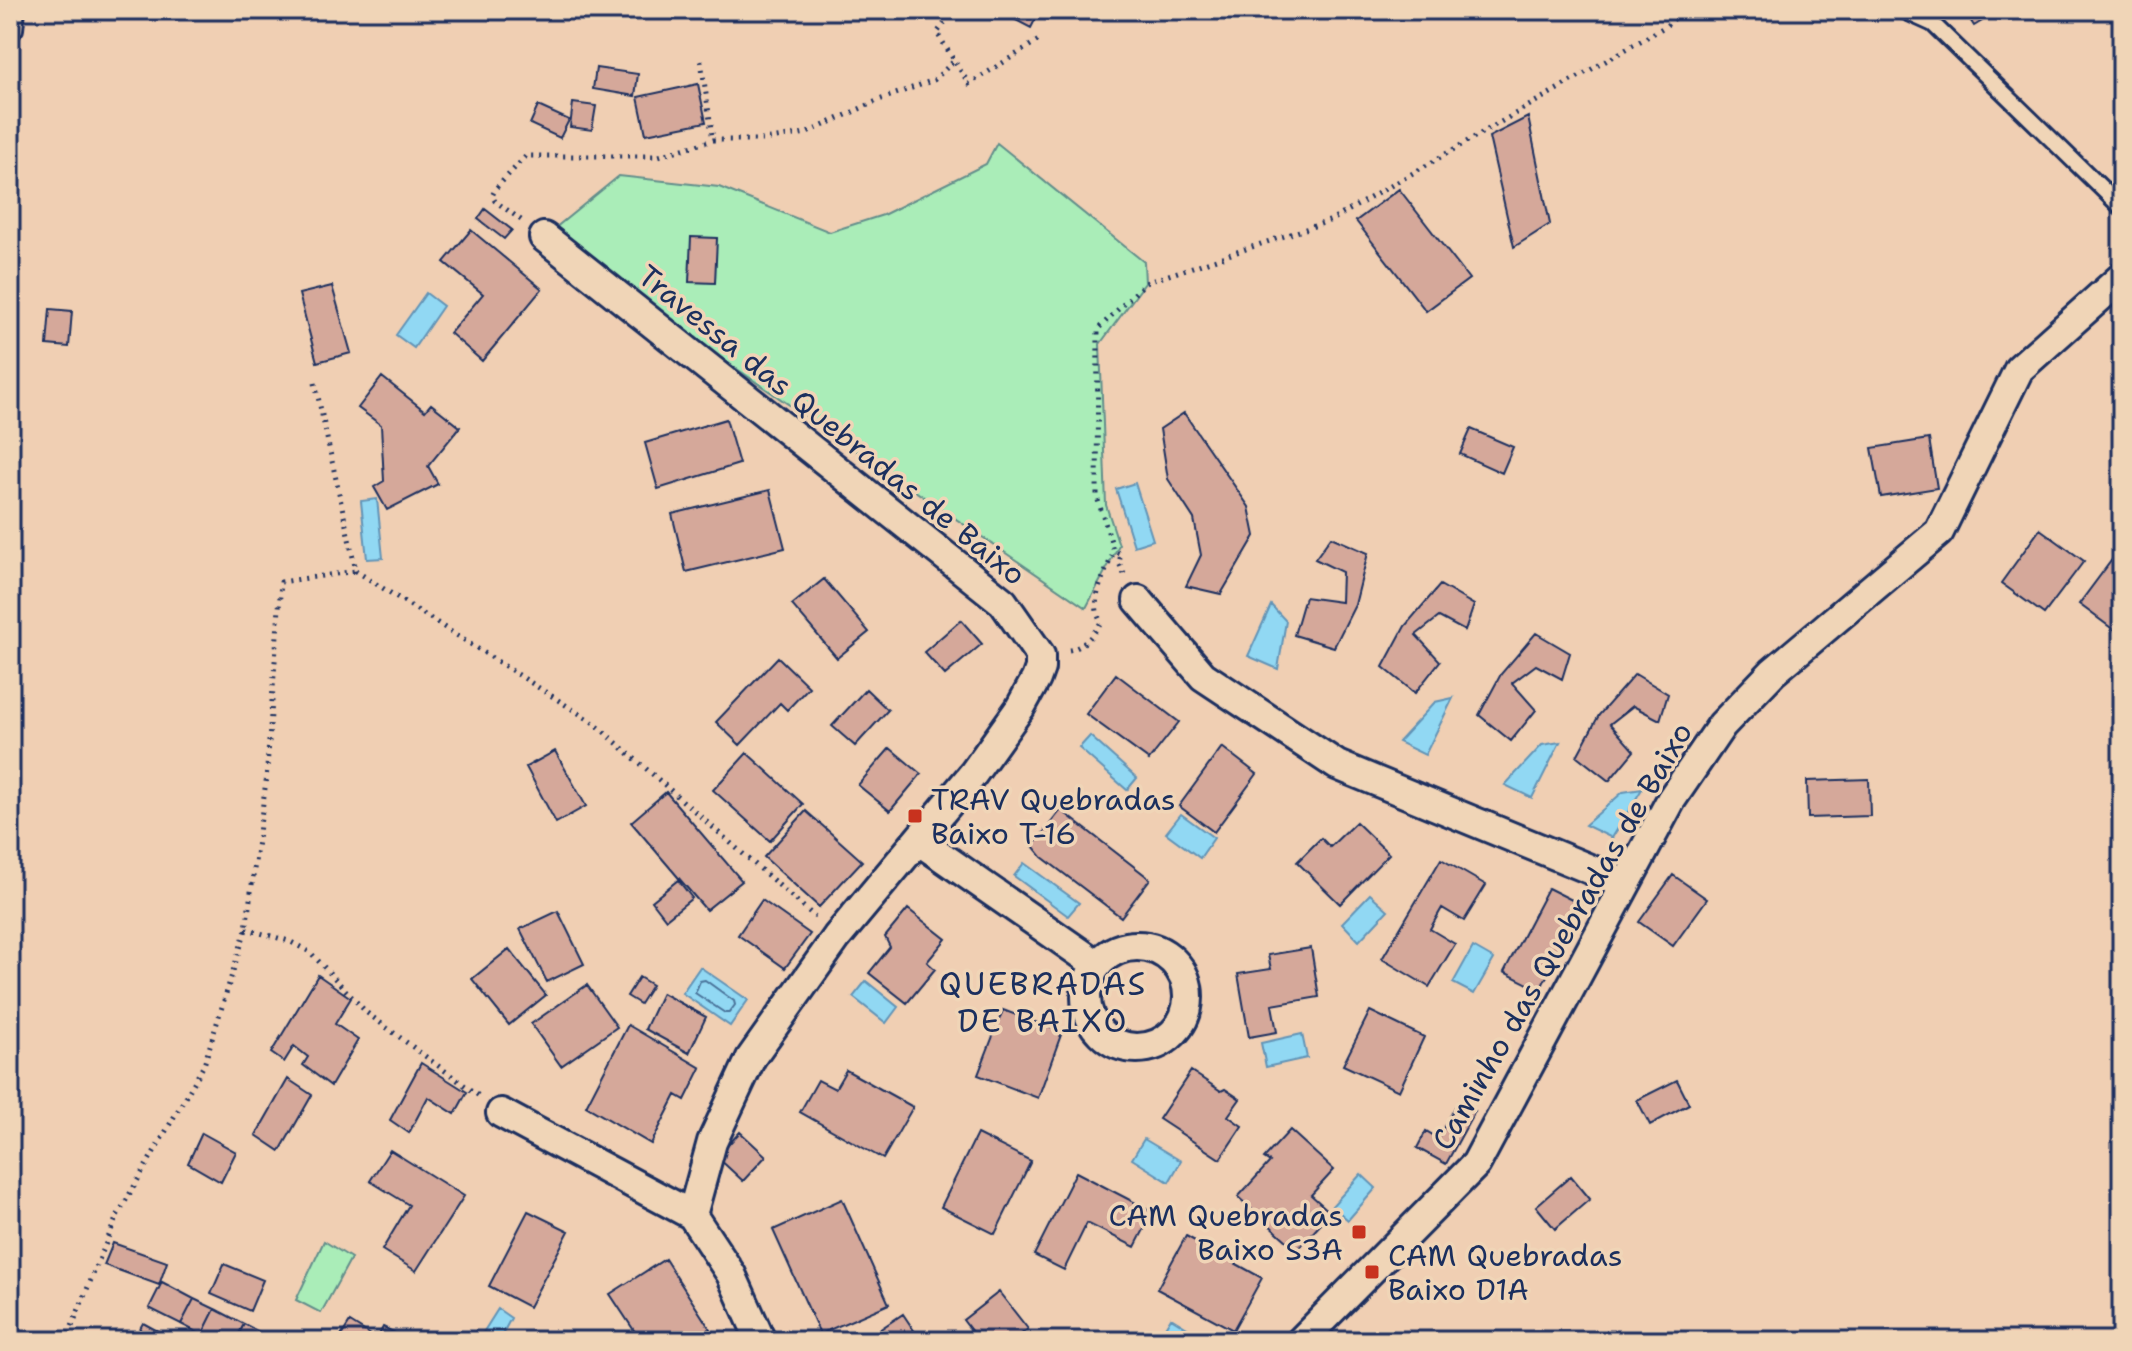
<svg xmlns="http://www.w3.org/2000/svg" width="2132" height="1351" viewBox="0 0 2132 1351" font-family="'Shantell Sans',sans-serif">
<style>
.green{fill:#aaedb8;stroke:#628e8b;stroke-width:2}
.water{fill:#91d8f3;stroke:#6294b7;stroke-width:2}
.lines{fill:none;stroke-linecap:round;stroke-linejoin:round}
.shore{stroke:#4a739a;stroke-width:2}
.building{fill:#d5a89a;stroke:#1b2f5e;stroke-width:2}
.lane-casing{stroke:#1b2f5e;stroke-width:20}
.street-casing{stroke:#1b2f5e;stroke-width:34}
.path{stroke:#1b2f5e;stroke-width:5;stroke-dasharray:2 6;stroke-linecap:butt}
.lane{stroke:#f0d5b7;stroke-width:14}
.street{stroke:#f0d5b7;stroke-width:28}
.poi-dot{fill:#c8321e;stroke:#f0d5b7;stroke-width:3}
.labels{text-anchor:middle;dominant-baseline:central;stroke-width:7;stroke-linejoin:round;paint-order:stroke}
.street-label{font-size:30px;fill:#1b2f5e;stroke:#f0d5b7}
.poi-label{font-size:30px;fill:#1b2f5e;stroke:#f0d5b7;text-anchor:start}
.neighbourhood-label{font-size:32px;letter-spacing:2px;fill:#1b2f5e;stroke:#f0d5b7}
</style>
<rect width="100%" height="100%" fill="#f0cfb3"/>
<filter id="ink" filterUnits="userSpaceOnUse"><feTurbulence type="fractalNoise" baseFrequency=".0125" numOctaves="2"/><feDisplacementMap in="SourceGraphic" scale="16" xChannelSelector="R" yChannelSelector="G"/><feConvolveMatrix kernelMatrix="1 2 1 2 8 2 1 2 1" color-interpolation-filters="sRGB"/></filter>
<g filter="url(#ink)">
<path class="green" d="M 997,143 L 1144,262 L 1145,283 L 1100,344 L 1106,505 L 1119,545 L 1086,608 L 544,237 L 619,176 L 719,187 L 830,232 L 883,215 L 986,164 Z
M 324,1241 L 351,1258 L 321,1313 L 296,1300 Z"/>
<path class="water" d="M 426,293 L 443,306 L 414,348 L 396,335 Z
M 1135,483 L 1153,540 L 1134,546 L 1116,489 Z
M 377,499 L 383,558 L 367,559 L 361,501 Z
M 1271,605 L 1286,621 L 1278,669 L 1248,656 Z
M 1453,698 L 1425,755 L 1398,742 L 1435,702 Z
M 1090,736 L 1137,778 L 1127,790 L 1079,748 Z
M 1560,742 L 1532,798 L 1505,785 L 1542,745 Z
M 1642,789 L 1612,838 L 1585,825 L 1623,792 Z
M 1181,814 L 1214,838 L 1200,858 L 1166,833 Z
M 1024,863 L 1079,903 L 1068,916 L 1014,876 Z
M 1370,894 L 1388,910 L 1359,941 L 1342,923 Z
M 1473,947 L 1494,959 L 1474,994 L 1453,983 Z
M 700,967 L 748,1000 L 730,1026 L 682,993 Z
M 866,981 L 898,1007 L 886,1023 L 853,997 Z
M 1302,1034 L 1307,1058 L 1266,1067 L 1261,1043 Z
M 1144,1139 L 1181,1161 L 1169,1182 L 1132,1159 Z
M 1361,1174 L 1376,1188 L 1348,1220 L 1332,1206 Z
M 498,1309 L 511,1318 L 503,1333 L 516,1341 L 483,1341 L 479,1339 Z
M 1171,1318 L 1208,1341 L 1162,1341 L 1158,1339 Z"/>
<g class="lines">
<path class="shore" d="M 705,980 L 734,1001 L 735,1005 L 729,1013 L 725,1013 L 695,993 L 700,981 Z"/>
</g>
<path class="building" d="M 1016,10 L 1040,10 L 1031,28 L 1012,18 Z
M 1964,10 L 2000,10 L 1974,26 Z
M 596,68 L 638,74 L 635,96 L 593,89 Z
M 698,84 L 706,122 L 646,134 L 638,97 Z
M 573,103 L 596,106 L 592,130 L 570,127 Z
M 538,106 L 569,120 L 560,138 L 530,124 Z
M 1528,117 L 1550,224 L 1514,247 L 1489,137 Z
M 1399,189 L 1469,279 L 1426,311 L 1356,221 Z
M 485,209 L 512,230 L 504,239 L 478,219 Z
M 471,230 L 542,289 L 482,361 L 450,333 L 483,294 L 444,262 Z
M 691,237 L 717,238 L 715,283 L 689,282 Z
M 332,286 L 351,353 L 317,362 L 299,294 Z
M 50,309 L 72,311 L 69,347 L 47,345 Z
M 382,377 L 425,411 L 431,404 L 460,427 L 428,466 L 438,484 L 387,510 L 374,487 L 384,481 L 381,425 L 358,408 Z
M 1184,413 L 1249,507 L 1255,536 L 1221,594 L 1186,586 L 1201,555 L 1194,519 L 1168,479 L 1160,429 Z
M 726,419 L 739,464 L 658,489 L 645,443 Z
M 1471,429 L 1513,447 L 1502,473 L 1460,454 Z
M 1929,439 L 1937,488 L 1881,497 L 1872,448 Z
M 770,490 L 785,548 L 686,572 L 672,514 Z
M 2040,529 L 2084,561 L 2044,614 L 2001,583 Z
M 1331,537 L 1368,553 L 1355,605 L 1334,647 L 1294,635 L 1305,597 L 1341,602 L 1342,572 L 1315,559 Z
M 2114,557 L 2122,563 L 2122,636 L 2079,604 Z
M 824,579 L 869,632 L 837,658 L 792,605 Z
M 1440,585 L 1474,605 L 1465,631 L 1439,617 L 1416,635 L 1440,661 L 1415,693 L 1383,667 L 1405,626 Z
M 961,620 L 982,644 L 945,675 L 924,652 Z
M 1536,633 L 1570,653 L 1562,679 L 1536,665 L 1512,683 L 1536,710 L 1511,741 L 1479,715 L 1501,674 Z
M 778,657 L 809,687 L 787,710 L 780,703 L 740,745 L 716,722 Z
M 1116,674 L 1179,722 L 1149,760 L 1086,714 Z
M 1635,674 L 1668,694 L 1660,720 L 1633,706 L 1610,724 L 1634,751 L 1609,781 L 1577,756 L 1599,715 Z
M 866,689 L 888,710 L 855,746 L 832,726 Z
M 1222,747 L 1257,774 L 1214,832 L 1179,806 Z
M 890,748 L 921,774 L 890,811 L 858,785 Z
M 555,751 L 586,806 L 556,823 L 526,767 Z
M 747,753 L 803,804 L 770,841 L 713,790 Z
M 1869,779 L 1870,816 L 1808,818 L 1807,781 Z
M 666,792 L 742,881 L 706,910 L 631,822 Z
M 1061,810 L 1150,879 L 1121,917 L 1042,857 L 1033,846 Z
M 806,811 L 862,861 L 819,907 L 764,857 Z
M 1356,822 L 1389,854 L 1340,904 L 1297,862 L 1321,838 L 1330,847 Z
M 1441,859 L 1486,885 L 1464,921 L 1442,908 L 1430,929 L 1455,944 L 1429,987 L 1382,959 Z
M 1673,875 L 1707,899 L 1673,946 L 1639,922 Z
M 678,880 L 692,898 L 666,919 L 652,901 Z
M 1548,888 L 1582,905 L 1540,990 L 1504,972 Z
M 762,900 L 810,934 L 785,968 L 738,935 Z
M 908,909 L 946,939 L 927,962 L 935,969 L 907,1003 L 869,973 L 890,947 L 885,937 Z
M 558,911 L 584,964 L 547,982 L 520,929 Z
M 1311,948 L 1319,997 L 1272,1005 L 1277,1032 L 1249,1037 L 1238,974 L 1271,969 L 1268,955 Z
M 509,949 L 546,995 L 509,1025 L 472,979 Z
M 318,975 L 351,998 L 335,1024 L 358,1040 L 331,1086 L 303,1065 L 308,1057 L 294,1046 L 284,1062 L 271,1053 Z
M 639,977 L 652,985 L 640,1004 L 627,996 Z
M 587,985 L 617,1027 L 561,1066 L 531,1024 Z
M 662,993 L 706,1017 L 689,1053 L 645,1029 Z
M 1003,1010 L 1062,1032 L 1038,1098 L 978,1075 Z
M 1370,1011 L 1424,1037 L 1399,1091 L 1343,1065 Z
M 628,1025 L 701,1068 L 685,1100 L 676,1095 L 651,1144 L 586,1106 Z
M 421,1063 L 467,1092 L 455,1114 L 428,1097 L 409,1133 L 390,1120 Z
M 846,1070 L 913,1107 L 883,1159 L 800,1112 L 818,1080 L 835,1089 Z
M 1191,1071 L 1221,1091 L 1225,1089 L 1240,1099 L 1228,1116 L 1242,1126 L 1220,1159 L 1159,1119 Z
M 288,1079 L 312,1095 L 280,1151 L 256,1135 Z
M 1677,1080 L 1689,1104 L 1650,1125 L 1637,1100 Z
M 1458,1102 L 1475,1111 L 1446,1164 L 1417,1148 L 1426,1131 L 1438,1138 Z
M 1290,1130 L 1334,1170 L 1311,1195 L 1331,1213 L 1297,1250 L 1238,1197 L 1270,1162 L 1264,1158 Z
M 740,1132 L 766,1156 L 743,1181 L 717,1157 Z
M 202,1133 L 236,1152 L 221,1182 L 188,1163 Z
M 977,1134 L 1031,1161 L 995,1234 L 941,1207 Z
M 390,1150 L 464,1196 L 416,1271 L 382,1250 L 409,1205 L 370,1181 Z
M 1076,1172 L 1153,1212 L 1135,1247 L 1087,1223 L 1064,1270 L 1034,1255 Z
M 1571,1176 L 1590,1199 L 1555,1229 L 1536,1206 Z
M 842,1199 L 889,1304 L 820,1334 L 773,1230 Z
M 528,1211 L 569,1231 L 529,1307 L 489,1286 Z
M 1186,1236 L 1262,1278 L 1233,1330 L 1157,1289 Z
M 113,1243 L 167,1262 L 159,1285 L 104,1265 Z
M 665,1259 L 710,1329 L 691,1341 L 641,1341 L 610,1294 Z
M 224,1264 L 263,1280 L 250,1311 L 211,1294 Z
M 162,1282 L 194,1299 L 181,1324 L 149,1308 Z
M 999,1292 L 1028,1329 L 1012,1341 L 979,1341 L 963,1320 Z
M 194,1299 L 215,1309 L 202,1335 L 181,1324 Z
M 215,1309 L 244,1324 L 235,1341 L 214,1341 L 202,1335 Z
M 903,1314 L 921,1341 L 873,1341 L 870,1336 Z
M 350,1322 L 374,1337 L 371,1341 L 338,1341 Z
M 143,1323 L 176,1341 L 133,1341 Z
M 244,1324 L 265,1335 L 262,1341 L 244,1341 L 237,1338 Z
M 383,1327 L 411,1341 L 376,1341 Z"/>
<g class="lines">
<g class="lane-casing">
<path id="lane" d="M 1902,10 L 1933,24 L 2122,208
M 10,36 L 15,29 L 17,10"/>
</g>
<g class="street-casing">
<path id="street" d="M 544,237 L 1003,602 L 1040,655 L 1040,668 L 1036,679 L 1020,708 L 973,774 L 837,937 L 751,1058 L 712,1142 L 692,1215 L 731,1274 L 761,1341
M 1138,600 L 1203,676 L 1337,765 L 1626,884
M 918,840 L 1096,964
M1086 997a51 51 0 1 1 102 0a51 51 0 1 1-102 0Z
M 501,1113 L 692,1215
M 1301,1341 L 1476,1164 L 1671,800 L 1722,725 L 1773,672 L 1939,532 L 2019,369 L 2122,277"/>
</g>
<path class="path" d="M 954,10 L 937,33 L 969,84 L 1042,38
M 701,61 L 713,140
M 521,220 L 495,201 L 492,196 L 496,188 L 526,156 L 659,156 L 713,140 L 764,140 L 807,133 L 879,100 L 934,80 L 955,60
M 315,383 L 356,571 L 594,723 L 815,917
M 1124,574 L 1119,563 L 1121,554 L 1114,551 L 1097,497 L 1098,329 L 1145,283 L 1332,220 L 1666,26 L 1684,10
M 1069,650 C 1083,648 1094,634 1101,622 C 1088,600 1106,573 1114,551
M 246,929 L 289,941 L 310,952 L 367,1013 L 479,1096
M 66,1341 L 117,1216 L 204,1065 L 246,929 L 266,781 L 281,582 L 356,571"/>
<use href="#lane" class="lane"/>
<use href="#street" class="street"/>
</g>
</g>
<g class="poi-dot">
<rect x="907" y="808" width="16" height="16" rx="4"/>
<rect x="1351" y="1224" width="16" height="16" rx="4"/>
<rect x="1364" y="1264" width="16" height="16" rx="4"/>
</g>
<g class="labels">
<g class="street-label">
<text transform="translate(832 425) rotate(39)">Travessa das Quebradas de Baixo</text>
<text transform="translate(1562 936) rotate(-60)">Caminho das Quebradas de Baixo</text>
</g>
<g class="poi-label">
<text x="931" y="799">TRAV Quebradas<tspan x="931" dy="34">Baixo T-16</tspan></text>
<text x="1343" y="1215" text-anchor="end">CAM Quebradas<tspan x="1343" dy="34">Baixo S3A</tspan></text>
<text x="1388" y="1255">CAM Quebradas<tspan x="1388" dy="34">Baixo D1A</tspan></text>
</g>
<g class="neighbourhood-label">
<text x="1043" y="983">QUEBRADAS<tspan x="1043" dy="37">DE BAIXO</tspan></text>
</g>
</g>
<rect width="2132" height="1351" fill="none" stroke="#f0d5b7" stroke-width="40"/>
<rect x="20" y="20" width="2092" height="1311" fill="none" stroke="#1b2f5e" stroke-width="3" filter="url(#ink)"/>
</svg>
